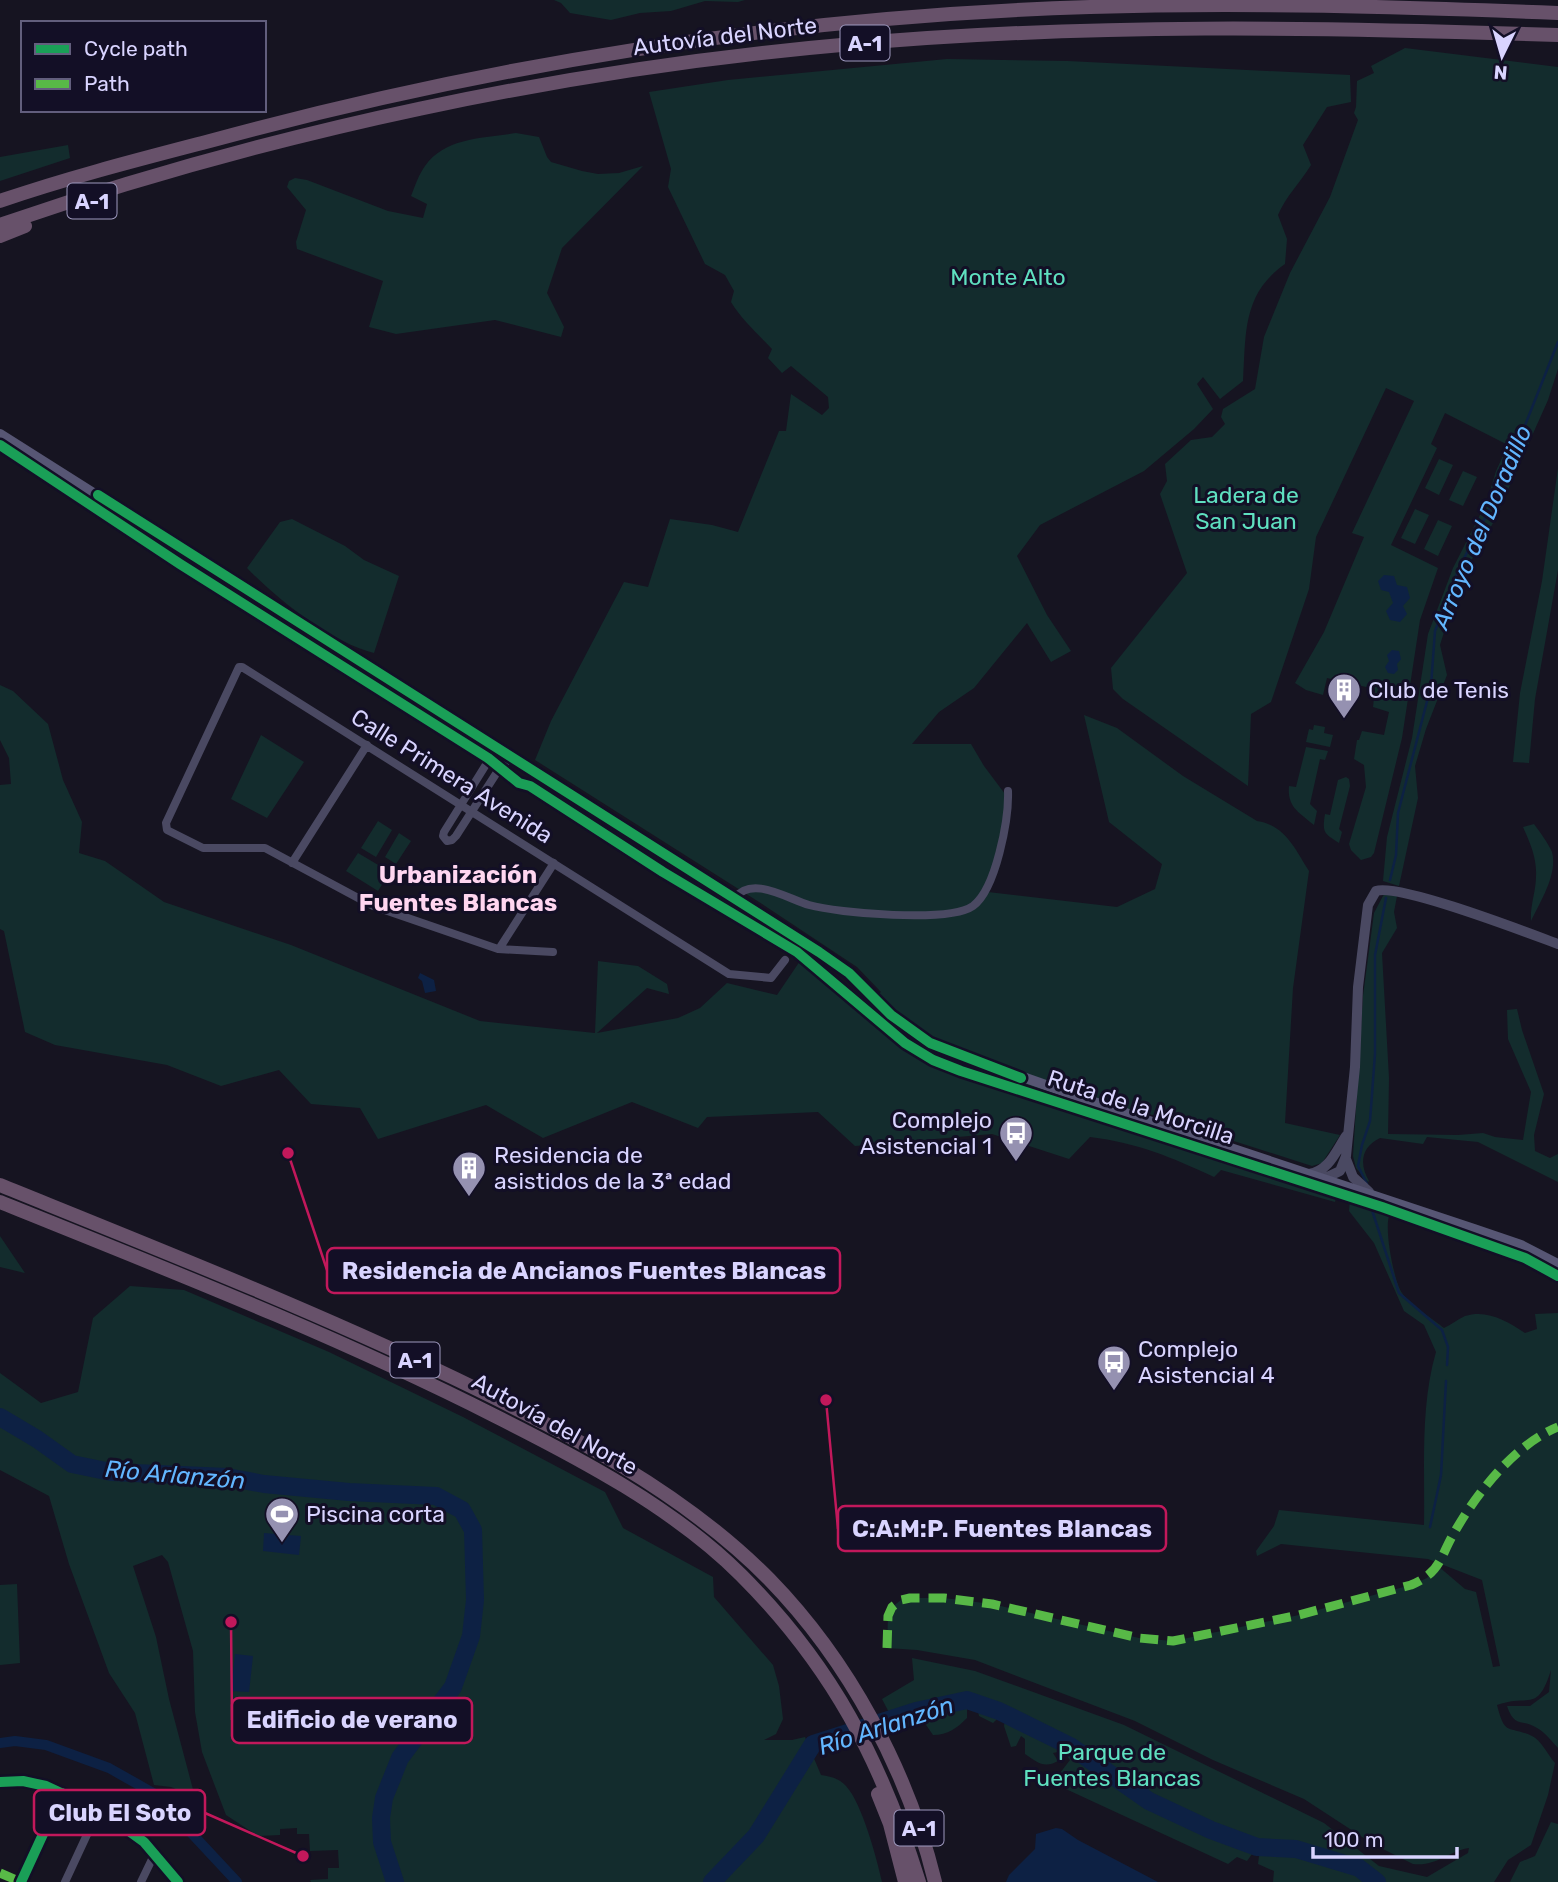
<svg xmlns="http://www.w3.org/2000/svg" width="1558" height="1882" viewBox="0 0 1558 1882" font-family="Rubik,sans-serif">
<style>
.green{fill:#132c2d}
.water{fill:#0d2144}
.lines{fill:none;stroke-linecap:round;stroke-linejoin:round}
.stream{stroke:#0d2144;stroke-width:2.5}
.canal{stroke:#0d2144;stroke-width:10}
.river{stroke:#0d2144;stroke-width:18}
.minor{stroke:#4a4962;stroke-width:8}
.tertiary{stroke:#4a4962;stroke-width:10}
.secondary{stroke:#575674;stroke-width:10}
.motorway{stroke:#67516a;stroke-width:14}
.quiet{stroke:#58b947;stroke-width:9;stroke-dasharray:18 9;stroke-linecap:butt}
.cycleway-casing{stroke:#130f26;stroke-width:15}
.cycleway{stroke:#1a9f57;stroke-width:10}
.labels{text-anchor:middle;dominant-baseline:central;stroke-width:6;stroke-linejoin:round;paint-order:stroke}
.shield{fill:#130f26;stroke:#9e99be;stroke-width:2}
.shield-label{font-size:21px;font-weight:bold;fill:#d9d4ff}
.street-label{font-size:23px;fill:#d9d4ff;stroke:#130f26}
.park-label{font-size:23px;fill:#5fe0c0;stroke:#130f26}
.poi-label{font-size:23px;fill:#d9d4ff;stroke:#130f26;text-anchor:start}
.water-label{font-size:24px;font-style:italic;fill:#62b6ff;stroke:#130f26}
.neighbourhood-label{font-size:24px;font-weight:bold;fill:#ffd6f0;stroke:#130f26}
.leader{fill:none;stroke:#c2185b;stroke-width:2.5}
.callout-dot{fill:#c2185b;stroke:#130f26;stroke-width:2.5}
.callout{fill:#130f26;stroke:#c2185b;stroke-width:2.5}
.callout-label{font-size:24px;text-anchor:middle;font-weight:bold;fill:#d9d4ff}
</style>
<rect width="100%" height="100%" fill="#161421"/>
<path class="green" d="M 554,0 L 745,0 L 738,2 L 705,1 L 671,11 L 640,13 L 611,20 L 570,13 L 561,3 Z
M 1405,48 L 1558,67 L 1558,369 L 1548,400 L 1493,523 L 1461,578 L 1440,645 L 1447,675 L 1426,729 L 1415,766 L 1418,798 L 1399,886 L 1383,881 L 1387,837 L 1412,738 L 1428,634 L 1453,568 L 1487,501 L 1496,471 L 1508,445 L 1445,413 L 1431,444 L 1437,448 L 1391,545 L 1438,568 L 1420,620 L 1402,738 L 1374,853 L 1371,857 L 1361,860 L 1351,850 L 1349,844 L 1366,787 L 1364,765 L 1354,759 L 1357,740 L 1359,740 L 1362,731 L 1384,735 L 1389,712 L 1373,707 L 1375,689 L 1327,678 L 1323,695 L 1306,690 L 1295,683 L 1324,632 L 1364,537 L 1352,533 L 1414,401 L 1386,388 L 1316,537 L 1309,589 L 1271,702 L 1251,714 L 1248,786 L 1123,699 L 1113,689 L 1111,668 L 1187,573 L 1160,494 L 1167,481 L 1165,464 L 1191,440 L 1212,437 L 1225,424 L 1221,417 L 1223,409 L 1255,389 L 1264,337 L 1290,273 L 1330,197 L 1358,120 L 1354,113 L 1356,107 L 1357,81 L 1374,73 L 1371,66 Z
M 947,59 L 1068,61 L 1350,75 L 1351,102 L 1327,107 L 1303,145 L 1311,165 C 1300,183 1286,196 1278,215 L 1287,239 L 1285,264 C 1242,294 1246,334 1243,381 L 1220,399 L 1203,377 L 1197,384 L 1213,409 L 1194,429 L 1144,471 L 1040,525 L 1017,556 L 1047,615 L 1071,651 L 1051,662 L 1027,623 L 974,688 L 939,712 L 912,744 L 971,744 L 984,766 L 1008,798 L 988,892 L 1117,907 L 1155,889 L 1162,864 L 1109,822 L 1084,715 L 1117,728 L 1183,776 L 1257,821 C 1285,825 1295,849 1309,871 L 1293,988 L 1285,1123 L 1340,1135 L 1322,1163 L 1312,1166 L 1140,1111 L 1135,1126 L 1337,1194 L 1335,1202 L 1221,1170 L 1214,1177 C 1171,1157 1138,1143 1090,1137 L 1069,1159 L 992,1134 L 855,1146 L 818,1112 L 707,1117 L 698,1128 L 632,1102 L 543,1138 L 486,1105 L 378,1139 L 360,1108 L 311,1104 L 279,1070 L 221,1086 L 167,1065 L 55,1045 L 25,1032 L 4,931 L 0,929 L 0,785 L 11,784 L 9,758 L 0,740 L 0,685 L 13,691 L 48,724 L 63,780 L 82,822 L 79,853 L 105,861 L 164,902 L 291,945 L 480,1021 L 595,1033 L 598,961 L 638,966 L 667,984 L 669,994 L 647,988 L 597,1033 L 678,1018 L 700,1008 L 727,983 L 777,995 L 800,961 L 861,1007 L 881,992 L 857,967 L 759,902 L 535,760 L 551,721 L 624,582 L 648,587 L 670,519 L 712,525 L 738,532 L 779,431 L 786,431 L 791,394 L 822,415 L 829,408 L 828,397 L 791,366 L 782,373 L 768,358 L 772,349 C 757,333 742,320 731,302 L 734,291 L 725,275 L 705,264 L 668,187 L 671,169 L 649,92 L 728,80 Z
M 516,133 L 539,137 L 547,157 L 551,162 L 582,171 L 598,174 L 619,173 L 643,166 L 562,248 L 547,293 L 564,327 L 561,337 L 495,320 L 396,334 L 369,327 L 383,281 L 297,249 L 296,242 L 306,210 L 287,187 L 289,181 L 295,178 L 307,180 L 388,211 L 423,218 L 427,204 L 411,196 C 415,186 419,174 425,166 C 445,137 485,138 516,133 Z
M 68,145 L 70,158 L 0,181 L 0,157 Z
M 1439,459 L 1453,465 L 1439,495 L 1425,488 Z
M 1558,468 L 1558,570 L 1535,699 L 1529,763 L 1513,762 L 1520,693 L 1542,581 Z
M 1463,471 L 1477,477 L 1463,506 L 1449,500 Z
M 1415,509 L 1429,515 L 1415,544 L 1401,538 Z
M 292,519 L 345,546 L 364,560 L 399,576 L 374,653 C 331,642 278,600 247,568 L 280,522 Z
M 1438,520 L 1452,526 L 1438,556 L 1424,549 Z
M 1314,725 L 1325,727 L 1324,733 L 1333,735 L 1330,747 L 1306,742 L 1309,729 L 1313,730 Z
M 261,735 L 304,762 L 267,818 L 231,799 Z
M 1306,747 L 1328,751 L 1325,760 L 1320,759 L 1310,804 L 1317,811 L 1314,825 C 1299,812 1287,807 1289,786 L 1296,787 Z
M 1346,777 L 1349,779 L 1350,786 L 1339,829 L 1342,832 L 1339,843 C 1324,833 1322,833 1325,814 L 1330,815 L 1338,780 Z
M 378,821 L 392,830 L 376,857 L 361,848 Z
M 1534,824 C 1540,832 1548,843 1552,852 C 1558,874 1540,902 1531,921 C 1530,905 1536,892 1536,876 C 1537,858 1530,843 1523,827 Z
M 399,833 L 411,841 L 396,864 L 385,857 Z
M 358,853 L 390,872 L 378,891 L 346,871 Z
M 1384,894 L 1397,896 L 1394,912 L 1397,928 L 1382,953 L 1389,1078 L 1388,1134 L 1458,1135 L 1483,1133 L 1495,1137 L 1523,1140 L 1531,1092 L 1508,1039 L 1507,1010 L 1517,1009 L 1522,1030 L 1544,1094 L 1534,1135 L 1535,1151 L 1550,1158 L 1558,1154 L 1558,1182 L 1478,1142 L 1427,1137 L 1423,1144 L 1380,1138 C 1361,1147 1359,1164 1369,1181 L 1368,1182 L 1356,1168 L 1353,1156 L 1363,996 L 1374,913 Z
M 1350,1199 L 1390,1214 C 1383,1225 1394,1282 1402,1293 C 1408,1303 1434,1320 1444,1328 C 1451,1325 1458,1319 1465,1316 C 1487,1309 1507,1321 1525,1333 L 1537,1329 L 1535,1314 L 1558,1313 L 1558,1748 C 1552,1742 1545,1732 1537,1728 C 1522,1718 1515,1729 1507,1706 L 1530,1706 L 1549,1692 L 1551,1670 C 1537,1714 1530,1693 1497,1705 C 1505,1737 1508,1725 1532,1736 C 1541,1740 1548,1755 1555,1763 L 1548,1795 L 1531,1845 L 1508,1860 L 1494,1882 L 1273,1882 L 1274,1871 L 1258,1864 L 1259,1856 L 1252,1854 L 1247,1861 L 1237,1857 L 1228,1864 L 1055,1784 L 1060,1773 L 1070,1760 L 1063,1751 L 1053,1753 L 1058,1761 C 1044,1769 1037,1762 1025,1754 L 1025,1739 L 1021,1736 L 1016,1746 L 1011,1747 L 1004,1726 L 1005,1720 L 999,1717 L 993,1723 L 979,1716 L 977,1706 L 967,1707 L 967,1718 C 957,1728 948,1735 933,1735 L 924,1722 L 898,1730 L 882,1699 L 914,1680 L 912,1658 L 975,1671 L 1124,1725 L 1324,1823 L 1379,1866 L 1427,1877 L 1468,1853 L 1469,1848 C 1451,1850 1436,1867 1413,1864 L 1373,1844 L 1304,1799 L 1213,1760 L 1135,1721 L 975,1660 L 917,1650 L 887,1648 L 888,1616 L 892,1607 L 901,1600 L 910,1598 L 944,1598 L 992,1604 L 1139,1638 L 1173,1641 L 1299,1615 L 1411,1585 L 1427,1578 L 1438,1566 L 1465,1589 L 1476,1592 L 1493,1667 L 1500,1666 L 1482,1580 L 1428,1559 L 1281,1544 L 1257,1556 L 1256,1551 L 1274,1526 L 1279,1510 L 1424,1525 C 1425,1468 1420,1407 1436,1352 L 1424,1325 L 1404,1311 L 1374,1243 L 1349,1211 Z
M 0,1236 L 25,1273 L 0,1267 Z
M 130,1286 L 184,1290 L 329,1352 L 463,1417 L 605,1492 L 623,1528 L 713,1577 L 714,1597 L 773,1665 L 779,1686 L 783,1719 L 776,1734 L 764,1740 L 792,1740 L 805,1737 L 821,1775 C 830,1776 840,1779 846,1786 C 862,1803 877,1859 882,1882 L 311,1882 L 310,1880 L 328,1879 L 328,1868 L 339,1868 L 338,1850 L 310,1851 L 309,1834 L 297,1834 L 297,1828 L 280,1829 L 280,1835 L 258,1836 L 226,1815 L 202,1752 L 195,1712 L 193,1651 L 168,1562 L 162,1555 L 133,1566 L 156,1637 L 169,1699 L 195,1797 L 171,1787 L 154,1785 L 135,1713 L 109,1673 L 69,1564 L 49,1496 L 0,1470 L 0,1373 L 41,1403 L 78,1392 L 93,1318 Z
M 17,1584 L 20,1663 L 0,1665 L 0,1585 Z
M 1551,1822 L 1558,1824 L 1558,1882 L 1510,1882 L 1520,1862 L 1535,1856 Z"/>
<path class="water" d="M 1384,575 L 1394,576 L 1397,585 L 1407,587 L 1410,598 L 1403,606 L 1407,614 L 1400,622 L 1390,620 L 1386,611 L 1393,603 L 1389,592 L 1381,590 L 1378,581 Z
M 1392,650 L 1399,651 L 1401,659 L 1397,664 L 1398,670 L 1394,674 L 1388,673 L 1385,667 L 1389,661 L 1387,655 Z
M 420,973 L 434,980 L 436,991 L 425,993 L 422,981 L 418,978 Z
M 264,1533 L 301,1536 L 299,1555 L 263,1551 Z
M 235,1654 L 253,1656 L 249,1692 L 231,1691 Z
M 1056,1828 L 1062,1829 L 1078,1840 L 1158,1882 L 1006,1882 L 1009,1875 L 1035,1849 L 1036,1834 Z"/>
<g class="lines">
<path class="stream" d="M 1390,880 L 1396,855 L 1398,813 L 1431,686 L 1435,631 L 1460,566 L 1499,491 L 1558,342
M 1367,1184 L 1358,1166 L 1362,1145 L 1370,1121 L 1375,1054 L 1375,955 L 1386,898
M 1372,1210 L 1399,1293 L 1442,1330 L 1448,1347 L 1447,1365
M 1430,1527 L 1441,1475 L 1446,1381"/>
<path class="canal" d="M 0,1743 L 15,1741 L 46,1745 L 109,1768 L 155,1794 L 237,1882"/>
<path class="river" d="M 0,1417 L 37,1439 L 72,1464 L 111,1472 L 227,1477 L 264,1484 L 349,1492 L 436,1496 L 462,1510 L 473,1530 L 475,1600 L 471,1636 L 453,1687 L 400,1758 L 384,1798 L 381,1818 L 382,1842 L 395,1882
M 712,1882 L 756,1836 L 813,1744 L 916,1711 L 967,1700 L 999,1711 L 1070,1746 L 1149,1801 L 1211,1830 L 1257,1847 L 1296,1849 L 1359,1868 L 1377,1882"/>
<path class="minor" d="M 489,743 L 490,755 L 487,763 L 444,832 L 443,836 L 447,841 L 452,840 L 456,836 L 501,766 L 512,757
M 292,863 L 367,745
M 735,898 C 752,875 788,899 809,905 C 838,913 949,923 973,906 C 996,889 1009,819 1008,791
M 499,949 L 554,863
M 553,952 L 498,949 L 373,906 L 265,848 L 203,848 L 167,830 L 166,823 L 239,667 L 242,667 L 729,974 L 771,978 L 785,960
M 0,1782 L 23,1781 L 46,1786 L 104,1813 L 144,1842 L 178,1882
M 21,1882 L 62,1793
M 65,1882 L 98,1811
M 141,1882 L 155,1853"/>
<path class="tertiary" d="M 1346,1159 L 1353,1177 L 1369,1192
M 1309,1174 C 1329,1171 1336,1151 1346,1136
M 1323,1179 L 1340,1171 L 1346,1156 L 1355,1067 L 1358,987 L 1368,905 L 1376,891 C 1399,883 1528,933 1558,944"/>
<path class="secondary" d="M 0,434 L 819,952 L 849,973 L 898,1020 L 937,1047 L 1137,1117 L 1474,1229 L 1521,1245 L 1558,1264"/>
<path class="motorway" d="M 0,201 C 67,178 137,160 206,142 C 495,63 790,16 1090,7 C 1246,2 1402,7 1558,13
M 0,225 C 273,131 564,69 852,44 C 1087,23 1323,27 1558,35
M 0,236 L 25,226
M 0,1185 C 153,1247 307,1308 456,1379 C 568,1433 681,1490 769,1579 C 849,1661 908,1771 935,1882
M 0,1202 C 166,1269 335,1335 495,1416 C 579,1458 674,1508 741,1575 C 832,1666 881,1760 919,1882
M 878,1794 L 890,1824 L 905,1882"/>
<path class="quiet" d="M 887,1648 L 888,1616 L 892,1607 L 901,1600 L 910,1598 L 944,1598 L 992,1604 L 1139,1638 L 1173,1641 L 1299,1615 L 1411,1585 C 1441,1572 1439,1559 1454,1533 C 1476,1494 1515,1444 1558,1427
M 0,1873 L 21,1882"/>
<g class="cycleway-casing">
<path id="cycleway" d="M 0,445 L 180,564 L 488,758 L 519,783 L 530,786 L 663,872 L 797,952 L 905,1043 L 933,1060 L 961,1071 L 1382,1207 L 1525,1258 L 1558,1276
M 98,495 L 819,952 L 849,973 L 891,1015 L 930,1043 L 1021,1078
M 0,1782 L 23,1781 L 46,1786 L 104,1813 L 144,1842 L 178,1882
M 21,1882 L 62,1793"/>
</g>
<use href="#cycleway" class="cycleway"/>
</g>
<defs>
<g id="building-pin" transform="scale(1.75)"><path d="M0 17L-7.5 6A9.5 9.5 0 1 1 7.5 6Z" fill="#9591b1" stroke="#130f26"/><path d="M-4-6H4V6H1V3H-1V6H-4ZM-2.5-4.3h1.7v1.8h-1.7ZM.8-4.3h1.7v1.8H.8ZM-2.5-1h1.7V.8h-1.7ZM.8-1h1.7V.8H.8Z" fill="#fff"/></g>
<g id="bus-pin" transform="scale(1.75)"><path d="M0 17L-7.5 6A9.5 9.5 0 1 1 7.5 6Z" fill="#9591b1" stroke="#130f26"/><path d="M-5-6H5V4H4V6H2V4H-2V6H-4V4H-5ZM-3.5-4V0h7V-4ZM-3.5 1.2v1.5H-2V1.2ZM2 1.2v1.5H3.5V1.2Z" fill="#fff"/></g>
<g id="stadium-pin" transform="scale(1.75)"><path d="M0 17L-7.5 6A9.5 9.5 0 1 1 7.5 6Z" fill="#9591b1" stroke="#130f26"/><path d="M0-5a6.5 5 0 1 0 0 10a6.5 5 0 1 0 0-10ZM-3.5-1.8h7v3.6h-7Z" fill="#fff"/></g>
</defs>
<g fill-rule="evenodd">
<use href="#building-pin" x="1344" y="690"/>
<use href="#bus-pin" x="1016" y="1133"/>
<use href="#building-pin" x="469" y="1168"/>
<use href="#bus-pin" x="1114" y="1362"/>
<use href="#stadium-pin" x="282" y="1514"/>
</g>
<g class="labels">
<g class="shield">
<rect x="840.5" y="25.5" width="49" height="35" rx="5"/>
<rect x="67.5" y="183.5" width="49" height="35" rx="5"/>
<rect x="390.5" y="1342.5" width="49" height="35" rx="5"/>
<rect x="894.5" y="1810.5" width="49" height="35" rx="5"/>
</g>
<g class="shield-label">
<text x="865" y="43">A-1</text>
<text x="92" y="201">A-1</text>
<text x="415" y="1360">A-1</text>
<text x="919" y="1828">A-1</text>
</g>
<g class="street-label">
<text transform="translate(725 36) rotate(-7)">Autovía del Norte</text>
<text transform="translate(452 776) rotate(32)">Calle Primera Avenida</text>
<text transform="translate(1141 1107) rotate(18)">Ruta de la Morcilla</text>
<text transform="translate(555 1424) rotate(29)">Autovía del Norte</text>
</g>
<g class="park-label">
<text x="1008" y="277">Monte Alto</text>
<text x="1246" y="495">Ladera de<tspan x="1246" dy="26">San Juan</tspan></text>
<text x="1112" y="1752">Parque de<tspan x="1112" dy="26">Fuentes Blancas</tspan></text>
</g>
<g class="poi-label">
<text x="1368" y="690">Club de Tenis</text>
<text x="992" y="1120" text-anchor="end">Complejo<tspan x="992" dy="26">Asistencial 1</tspan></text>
<text x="494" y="1155">Residencia de<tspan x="494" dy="26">asistidos de la 3ª edad</tspan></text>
<text x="1138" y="1349">Complejo<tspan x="1138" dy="26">Asistencial 4</tspan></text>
<text x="306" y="1514">Piscina corta</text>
</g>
<g class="water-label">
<text transform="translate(1482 527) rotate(-67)">Arroyo del Doradillo</text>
<text transform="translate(175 1475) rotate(5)">Río Arlanzón</text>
<text transform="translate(886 1726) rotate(-18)">Río Arlanzón</text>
</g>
<g class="neighbourhood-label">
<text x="458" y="875">Urbanización<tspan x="458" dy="28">Fuentes Blancas</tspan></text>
</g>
</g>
<path class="leader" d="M288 1153L327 1270M826 1400L838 1529M231 1622L232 1720M303 1856L205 1813"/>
<g class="callout-dot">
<circle cx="288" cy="1153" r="7"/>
<circle cx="826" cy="1400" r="7"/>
<circle cx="231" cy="1622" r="7"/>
<circle cx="303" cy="1856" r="7"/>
</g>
<g class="callout">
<rect x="327" y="1248" width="513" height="45" rx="7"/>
<rect x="838" y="1506" width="328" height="45" rx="7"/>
<rect x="232" y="1698" width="240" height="45" rx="7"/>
<rect x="34" y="1790" width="171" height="45" rx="7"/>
</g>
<g class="callout-label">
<text x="584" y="1279">Residencia de Ancianos Fuentes Blancas</text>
<text x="1002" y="1537">C:A:M:P. Fuentes Blancas</text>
<text x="352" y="1728">Edificio de verano</text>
<text x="120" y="1821">Club El Soto</text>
</g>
<rect x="21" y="21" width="245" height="91" fill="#130f26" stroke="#625e7d" stroke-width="2"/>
<rect x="35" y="44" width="35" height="10" fill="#1a9f57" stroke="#625e7d" stroke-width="2"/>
<text x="84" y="56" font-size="21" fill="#d9d4ff">Cycle path</text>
<rect x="35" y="79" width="35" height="10" fill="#58b947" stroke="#625e7d" stroke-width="2"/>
<text x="84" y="91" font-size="21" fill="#d9d4ff">Path</text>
<g transform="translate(1502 56) rotate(185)" stroke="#130f26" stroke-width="5" paint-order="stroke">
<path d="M0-5L12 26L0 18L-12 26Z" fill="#d9d4ff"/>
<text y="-10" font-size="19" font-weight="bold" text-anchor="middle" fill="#d9d4ff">N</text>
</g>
<path d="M1313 1847v10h144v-10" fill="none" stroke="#d9d4ff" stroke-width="3.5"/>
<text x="1324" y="1847" font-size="21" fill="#d9d4ff" stroke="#130f26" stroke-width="5" paint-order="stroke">100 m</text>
</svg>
